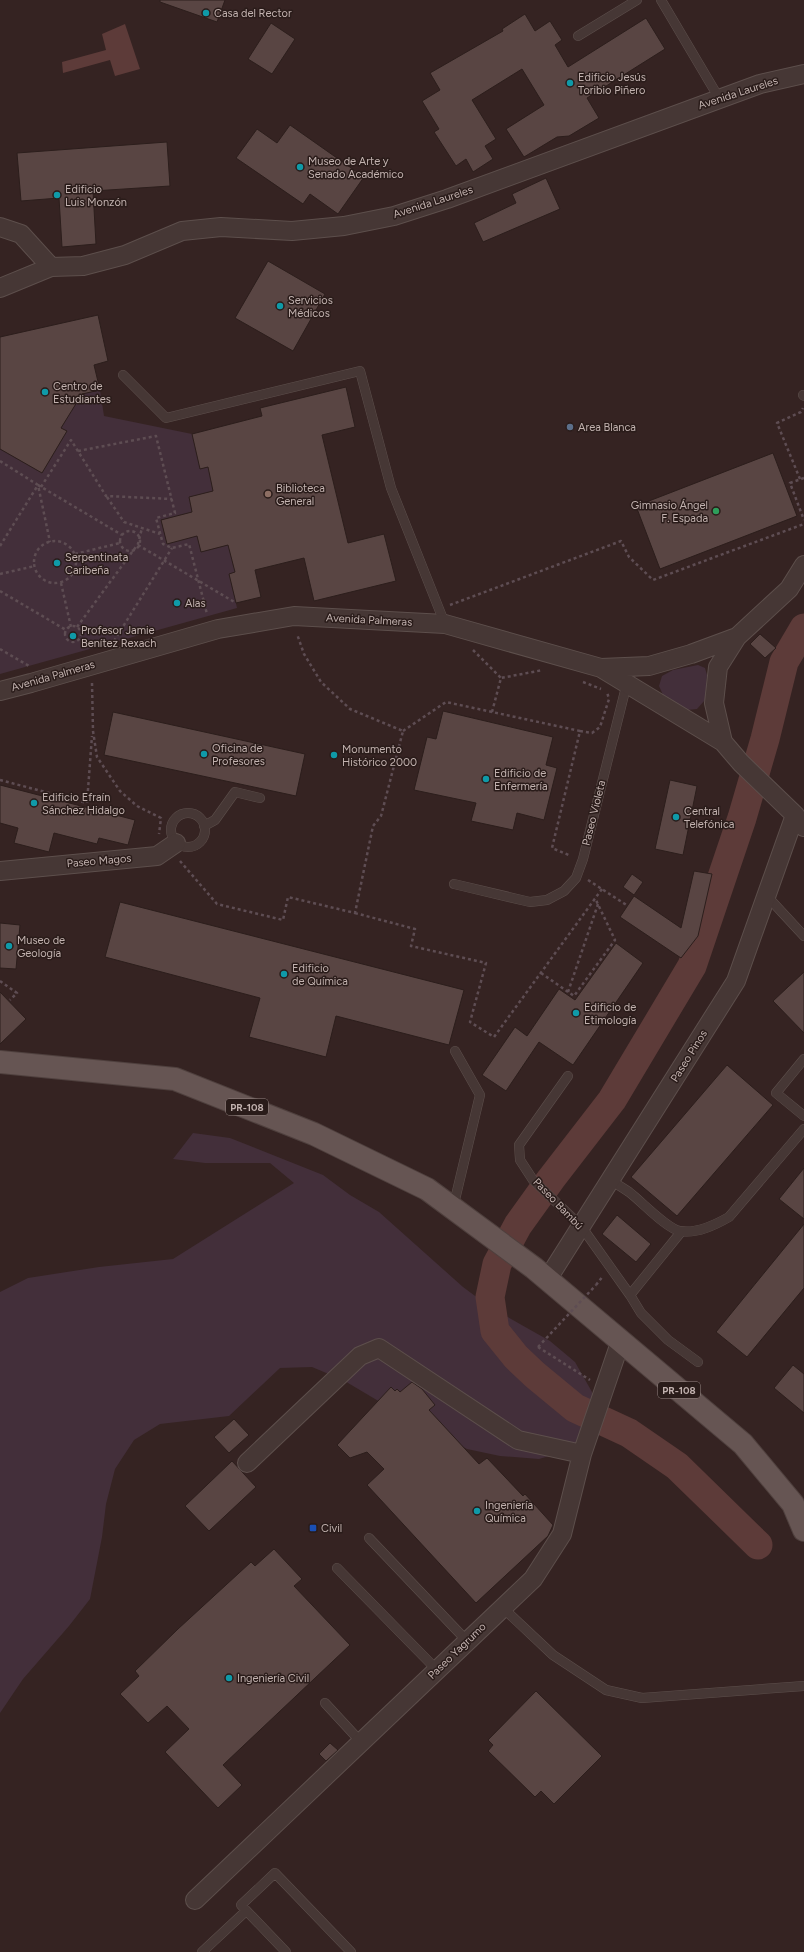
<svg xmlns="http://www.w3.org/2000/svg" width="804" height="1952" viewBox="0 0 804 1952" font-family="Figtree,sans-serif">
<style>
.green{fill:#432f3a}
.water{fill:#5d3b39}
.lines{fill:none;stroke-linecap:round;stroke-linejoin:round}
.river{stroke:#5d3b39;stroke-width:29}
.building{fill:#594543;stroke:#2c1e1c}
.lane-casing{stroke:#5d4f4c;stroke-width:10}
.street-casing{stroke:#5d4f4c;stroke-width:20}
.primary-casing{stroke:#4f403e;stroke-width:24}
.path{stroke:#5e4d53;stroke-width:2.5;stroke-dasharray:3 3;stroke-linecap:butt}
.lane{stroke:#463735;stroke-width:9}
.street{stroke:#463735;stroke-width:18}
.primary{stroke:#665553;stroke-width:22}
.path-bridge{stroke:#5e4d53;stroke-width:2.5;stroke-dasharray:3 3;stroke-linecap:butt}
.culture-dot{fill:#0f9aa8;stroke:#2a1c1a;stroke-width:1.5}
.service-dot{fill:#5c6f8a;stroke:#2a1c1a;stroke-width:1.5}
.education-dot{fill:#8d6e63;stroke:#2a1c1a;stroke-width:1.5}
.leisure-dot{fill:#2e9e5b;stroke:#2a1c1a;stroke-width:1.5}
.transit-dot{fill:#1a4fb4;stroke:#2a1c1a;stroke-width:1.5}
.labels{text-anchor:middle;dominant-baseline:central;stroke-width:3;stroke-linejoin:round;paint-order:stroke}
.shield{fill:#2a1c1a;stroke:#948582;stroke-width:1}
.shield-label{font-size:10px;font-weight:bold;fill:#c2b2af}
.poi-label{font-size:11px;fill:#c2b2af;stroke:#2a1c1a;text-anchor:start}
.street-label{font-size:11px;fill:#c2b2af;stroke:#2a1c1a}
</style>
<rect width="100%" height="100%" fill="#352322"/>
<path class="green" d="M 100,390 L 104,416 L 192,434 L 200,469 L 208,467 L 213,491 L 189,497 L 192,512 L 161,520 L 167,543 L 197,536 L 201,552 L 228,545 L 235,572 L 229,574 L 237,608 L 0,674 L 0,449 L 42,473 L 67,431 L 61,428 L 82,394 Z
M 698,665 L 705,668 L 707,675 L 705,700 L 697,709 L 687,710 L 663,695 L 659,686 L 662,676 L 673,670 Z
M 193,1133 L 230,1138 L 323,1175 L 350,1195 L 379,1212 L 463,1287 L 490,1307 L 550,1341 L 575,1362 L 592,1392 L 592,1423 L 573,1449 L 539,1459 L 500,1456 L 467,1449 L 402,1415 L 343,1380 L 312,1367 L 280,1368 L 229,1416 L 160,1424 L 134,1440 L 115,1469 L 106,1504 L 102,1537 L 90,1599 L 69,1626 L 23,1679 L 0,1713 L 0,1292 L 28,1278 L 99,1267 L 173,1259 L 294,1183 L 270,1163 L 205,1163 L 173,1159 Z"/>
<path class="water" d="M 125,24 L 140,69 L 115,76 L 110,60 L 63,73 L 62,62 L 106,50 L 102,34 Z"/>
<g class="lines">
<path class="river" d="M 758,1545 L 677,1466 L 629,1433 L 575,1408 L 535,1375 L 516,1357 L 495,1331 L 490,1297 L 497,1264 L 518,1225 L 551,1179 L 612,1100 L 692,966 L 742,818 L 765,739 L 784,662 L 804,628"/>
</g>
<path class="building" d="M 160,0 L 225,0 L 217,22 L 160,2 Z
M 525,14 L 535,31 L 550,21 L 562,40 L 555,45 L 568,67 L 646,18 L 665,49 L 587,98 L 599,118 L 569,136 L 557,137 L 524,157 L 506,129 L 544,105 L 522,69 L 472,100 L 496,139 L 485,146 L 493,159 L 473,172 L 466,159 L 456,166 L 434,132 L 439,129 L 422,101 L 440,90 L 430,73 L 503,31 L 502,29 Z
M 271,23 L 295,39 L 272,74 L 248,59 Z
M 290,125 L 364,177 L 338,214 L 310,194 L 303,204 L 236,158 L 257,129 L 277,143 Z
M 167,142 L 170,186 L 93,191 L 96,244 L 62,247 L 59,198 L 21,201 L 17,153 Z
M 546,178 L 560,209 L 483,242 L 474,223 L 516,203 L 512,194 Z
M 268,261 L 325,294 L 293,351 L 235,318 Z
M 98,315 L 108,361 L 94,365 L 100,390 L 82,394 L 61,428 L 67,431 L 42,473 L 0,449 L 0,337 Z
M 346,387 L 355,427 L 322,435 L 348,543 L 384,534 L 396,581 L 314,601 L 304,558 L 255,570 L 261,597 L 236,603 L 229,574 L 235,572 L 228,545 L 201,552 L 197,536 L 167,544 L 161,520 L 192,512 L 189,497 L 213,491 L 208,467 L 200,469 L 192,434 L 262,416 L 260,408 Z
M 773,453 L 797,516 L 660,569 L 636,506 Z
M 760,634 L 776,648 L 765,658 L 750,644 Z
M 443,711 L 553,737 L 546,765 L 557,768 L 544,820 L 517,813 L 513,830 L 471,821 L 476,803 L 414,790 L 427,737 L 436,739 Z
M 113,712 L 305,754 L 296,796 L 104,755 Z
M 670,780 L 697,786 L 683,855 L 655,849 Z
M 0,785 L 135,820 L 128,845 L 99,838 L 97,844 L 54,833 L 49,852 L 14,843 L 18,828 L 0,823 Z
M 694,871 L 712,874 L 698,936 L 681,958 L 620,917 L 634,896 L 681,928 Z
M 632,874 L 643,882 L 634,895 L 623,887 Z
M 120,902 L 464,990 L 449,1045 L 336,1016 L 326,1057 L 249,1037 L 260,998 L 105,957 Z
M 0,923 L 20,925 L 16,969 L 0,968 Z
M 616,943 L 643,963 L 573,1065 L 539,1042 L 506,1091 L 482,1075 L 515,1027 L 527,1036 L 559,989 L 575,1000 Z
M 804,972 L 804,1033 L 773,1001 Z
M 0,992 L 26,1019 L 0,1044 Z
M 727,1065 L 773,1105 L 677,1216 L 631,1177 Z
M 804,1168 L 804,1219 L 779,1199 Z
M 617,1215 L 651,1244 L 636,1262 L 602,1234 Z
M 804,1224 L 804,1288 L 747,1357 L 716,1332 Z
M 793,1365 L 804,1374 L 804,1413 L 774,1388 Z
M 412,1382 L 422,1389 L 435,1405 L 429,1410 L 479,1464 L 487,1458 L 523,1496 L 525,1494 L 553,1525 L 548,1536 L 476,1603 L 367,1485 L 384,1469 L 367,1452 L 350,1458 L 337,1445 L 391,1387 L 395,1391 L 397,1389 L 400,1392 Z
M 234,1419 L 249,1435 L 229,1453 L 214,1437 Z
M 232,1461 L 256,1487 L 209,1531 L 185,1506 Z
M 274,1549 L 302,1579 L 294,1586 L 350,1645 L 223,1765 L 242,1785 L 218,1808 L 165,1752 L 189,1729 L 167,1706 L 148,1723 L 120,1694 L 139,1676 L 135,1671 L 178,1629 L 251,1562 L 255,1566 Z
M 536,1691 L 602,1756 L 554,1804 L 541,1791 L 535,1797 L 488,1751 L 493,1745 L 488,1740 Z
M 330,1743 L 338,1750 L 326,1761 L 319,1754 Z"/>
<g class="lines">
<g class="lane-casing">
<path id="lane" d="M 661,0 L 719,98
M 578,36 L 637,0
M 123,375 L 166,418 L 360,371 L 391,488 L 445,624
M 803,395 L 804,396
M171 830a17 17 0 1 1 34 0a17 17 0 1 1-34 0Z
M 204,826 L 215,820 L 235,792 L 260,798
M 454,884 L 530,902 L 547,900 L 564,891 L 576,878 L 583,859 L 627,683
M 766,895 L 804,936
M 804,1059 L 776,1093 L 804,1116
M 568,1076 L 519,1145 L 520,1160 L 533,1180 L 581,1226 L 630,1295
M 611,1181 C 617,1184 623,1188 629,1192 C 641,1201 667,1229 680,1231 C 697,1234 715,1225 729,1217 L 804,1129
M 453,1208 L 480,1095 L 455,1051
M 681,1232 L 630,1295 L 641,1313 L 668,1340 L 698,1362
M 369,1538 L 467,1641
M 337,1568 L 437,1670
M 503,1608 L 553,1655 L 606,1690 L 642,1698 L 804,1686
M 325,1703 L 361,1742
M 202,1952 L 246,1911
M 286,1952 L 241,1905 L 275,1873 L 351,1952"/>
</g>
<g class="street-casing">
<path id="street" d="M 0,227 L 21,234 L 51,267
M 0,288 L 51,267 L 83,266 L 125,255 L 182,231 L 221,227 L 292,231 L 344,226 L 394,216 L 447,199 L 760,84 L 804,74
M 601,668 L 723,742 L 741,763 L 795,815 L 804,827
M 0,691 L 31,683 L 218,629 L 294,616 L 445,624 L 601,668 L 649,666 L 691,654 L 737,637 L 789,589 L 804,565
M 723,742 L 714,703 L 718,667 L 737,637
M 0,871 L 157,856 L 176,843
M 547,1280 L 736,981 L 795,815
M 247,1463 L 360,1356 L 379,1348 L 518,1440 L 582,1454
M 195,1900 L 533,1579 L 562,1534 L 582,1454 L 621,1340"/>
</g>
<g class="primary-casing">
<path id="primary" d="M 0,1062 L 175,1079 L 314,1134 L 427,1189 L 534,1268 L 743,1444 L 793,1504 L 804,1530"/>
</g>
<path class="path" d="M 78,451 L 156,436 L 175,513 L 156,518 L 163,544 L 172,548 L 189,544 L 207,614
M 0,461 L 38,485 L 50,542
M 804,478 L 790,483 L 804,520
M 800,479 L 777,423 L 801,412 L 803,408
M 41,487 L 71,440 L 106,496 L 172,499
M 107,497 L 124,522 L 160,534
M120 541a10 10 0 1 1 20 0a10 10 0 1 1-20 0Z
M34 562a21 21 0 1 1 42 0a21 21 0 1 1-42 0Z
M 138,545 L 236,603
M 0,546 L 38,485 L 122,535
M 75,554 L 120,543
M 0,574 L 35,566
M 61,583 L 71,627
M 0,591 L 66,630
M 450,605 L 621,541 L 629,557 L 653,580 L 804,524
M65 634a8 8 0 1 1 16 0a8 8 0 1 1-16 0Z
M 77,627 L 138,544 L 142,528
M 114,641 L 172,548
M 0,649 L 29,666
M 473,650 L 501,678
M 583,682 L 601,689
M 92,683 L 93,731 L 97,757 L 120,791 L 137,806 L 161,818 L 159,834
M 492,712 L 501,678 L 543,670
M 403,731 L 446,702 L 580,731 L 552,848 L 571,856
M 580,731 L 592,733 L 600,727 L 609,699 L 607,692
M 0,780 L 87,803 L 92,736
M 180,861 L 217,904 L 283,920 L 288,897 L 355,913 L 373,826 L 381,816 L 403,731 L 350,709 L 321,682 L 304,654 L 297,634
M 588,880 L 628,906
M 355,913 L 415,929 L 411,946 L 486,963 L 470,1022 L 494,1037 L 602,889
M 541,973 L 574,996 L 615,940 L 595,898
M 0,981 L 17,993 L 10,1000
M 568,992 L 598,904
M 596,1285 L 603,1276
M 538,1347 L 590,1380"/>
<use href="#lane" class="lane"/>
<use href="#street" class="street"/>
<use href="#primary" class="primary"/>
<path class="path-bridge" d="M 538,1347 L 596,1285"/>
</g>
<g class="culture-dot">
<circle cx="206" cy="13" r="4"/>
<circle cx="570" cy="83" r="4"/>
<circle cx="300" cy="167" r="4"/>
<circle cx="57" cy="195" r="4"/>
<circle cx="280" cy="306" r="4"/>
<circle cx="45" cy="392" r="4"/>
<circle cx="57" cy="563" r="4"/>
<circle cx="177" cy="603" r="4"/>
<circle cx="73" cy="636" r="4"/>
<circle cx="204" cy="754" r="4"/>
<circle cx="334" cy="755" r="4"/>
<circle cx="486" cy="779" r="4"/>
<circle cx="34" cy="803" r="4"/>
<circle cx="676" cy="817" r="4"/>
<circle cx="9" cy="946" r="4"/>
<circle cx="284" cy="974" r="4"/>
<circle cx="576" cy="1013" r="4"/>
<circle cx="477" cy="1511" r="4"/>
<circle cx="229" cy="1678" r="4"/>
</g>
<circle class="service-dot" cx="570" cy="427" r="4"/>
<circle class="education-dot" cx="268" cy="494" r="4"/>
<circle class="leisure-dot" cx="716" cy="511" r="4"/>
<rect class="transit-dot" x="309" y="1524" width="8" height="8" rx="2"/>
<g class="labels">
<g class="shield">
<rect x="226" y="1099" width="42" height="16" rx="3"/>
<rect x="658" y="1382" width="42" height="16" rx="3"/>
</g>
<g class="shield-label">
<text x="247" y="1107">PR-108</text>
<text x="679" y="1390">PR-108</text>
</g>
<g class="poi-label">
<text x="214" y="13">Casa del Rector</text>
<text x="578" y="77">Edificio Jesús<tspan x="578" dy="13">Toribio Piñero</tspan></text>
<text x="308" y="161">Museo de Arte y<tspan x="308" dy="13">Senado Académico</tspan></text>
<text x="65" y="189">Edificio<tspan x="65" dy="13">Luis Monzón</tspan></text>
<text x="288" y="300">Servicios<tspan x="288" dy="13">Médicos</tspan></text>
<text x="53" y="386">Centro de<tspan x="53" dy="13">Estudiantes</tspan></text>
<text x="578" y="427">Area Blanca</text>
<text x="276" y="488">Biblioteca<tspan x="276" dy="13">General</tspan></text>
<text x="708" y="505" text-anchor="end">Gimnasio Ángel<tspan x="708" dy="13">F. Espada</tspan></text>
<text x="65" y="557">Serpentinata<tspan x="65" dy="13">Caribeña</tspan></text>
<text x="185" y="603">Alas</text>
<text x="81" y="630">Profesor Jamie<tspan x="81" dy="13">Benítez Rexach</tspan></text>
<text x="212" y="748">Oficina de<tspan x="212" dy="13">Profesores</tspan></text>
<text x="342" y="749">Monumento<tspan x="342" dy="13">Histórico 2000</tspan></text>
<text x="494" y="773">Edificio de<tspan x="494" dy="13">Enfermería</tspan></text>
<text x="42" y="797">Edificio Efraín<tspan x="42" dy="13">Sánchez Hidalgo</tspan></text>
<text x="684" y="811">Central<tspan x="684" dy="13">Telefónica</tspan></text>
<text x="17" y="940">Museo de<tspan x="17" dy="13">Geología</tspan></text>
<text x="292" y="968">Edificio<tspan x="292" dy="13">de Química</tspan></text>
<text x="584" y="1007">Edificio de<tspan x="584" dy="13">Etimología</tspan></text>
<text x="485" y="1505">Ingeniería<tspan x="485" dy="13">Química</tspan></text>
<text x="321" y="1528">Civil</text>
<text x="237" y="1678">Ingeniería Civil</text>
</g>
<g class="street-label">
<text transform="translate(738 93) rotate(-18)">Avenida Laureles</text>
<text transform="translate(433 202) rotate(-18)">Avenida Laureles</text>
<text transform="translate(369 620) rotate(3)">Avenida Palmeras</text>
<text transform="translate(53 676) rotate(-16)">Avenida Palmeras</text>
<text transform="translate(594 813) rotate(-76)">Paseo Violeta</text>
<text transform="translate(99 861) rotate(-5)">Paseo Magos</text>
<text transform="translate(689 1056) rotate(-58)">Paseo Pinos</text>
<text transform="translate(558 1204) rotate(46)">Paseo Bambú</text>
<text transform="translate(457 1651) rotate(-44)">Paseo Yagrumo</text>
</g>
</g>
</svg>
